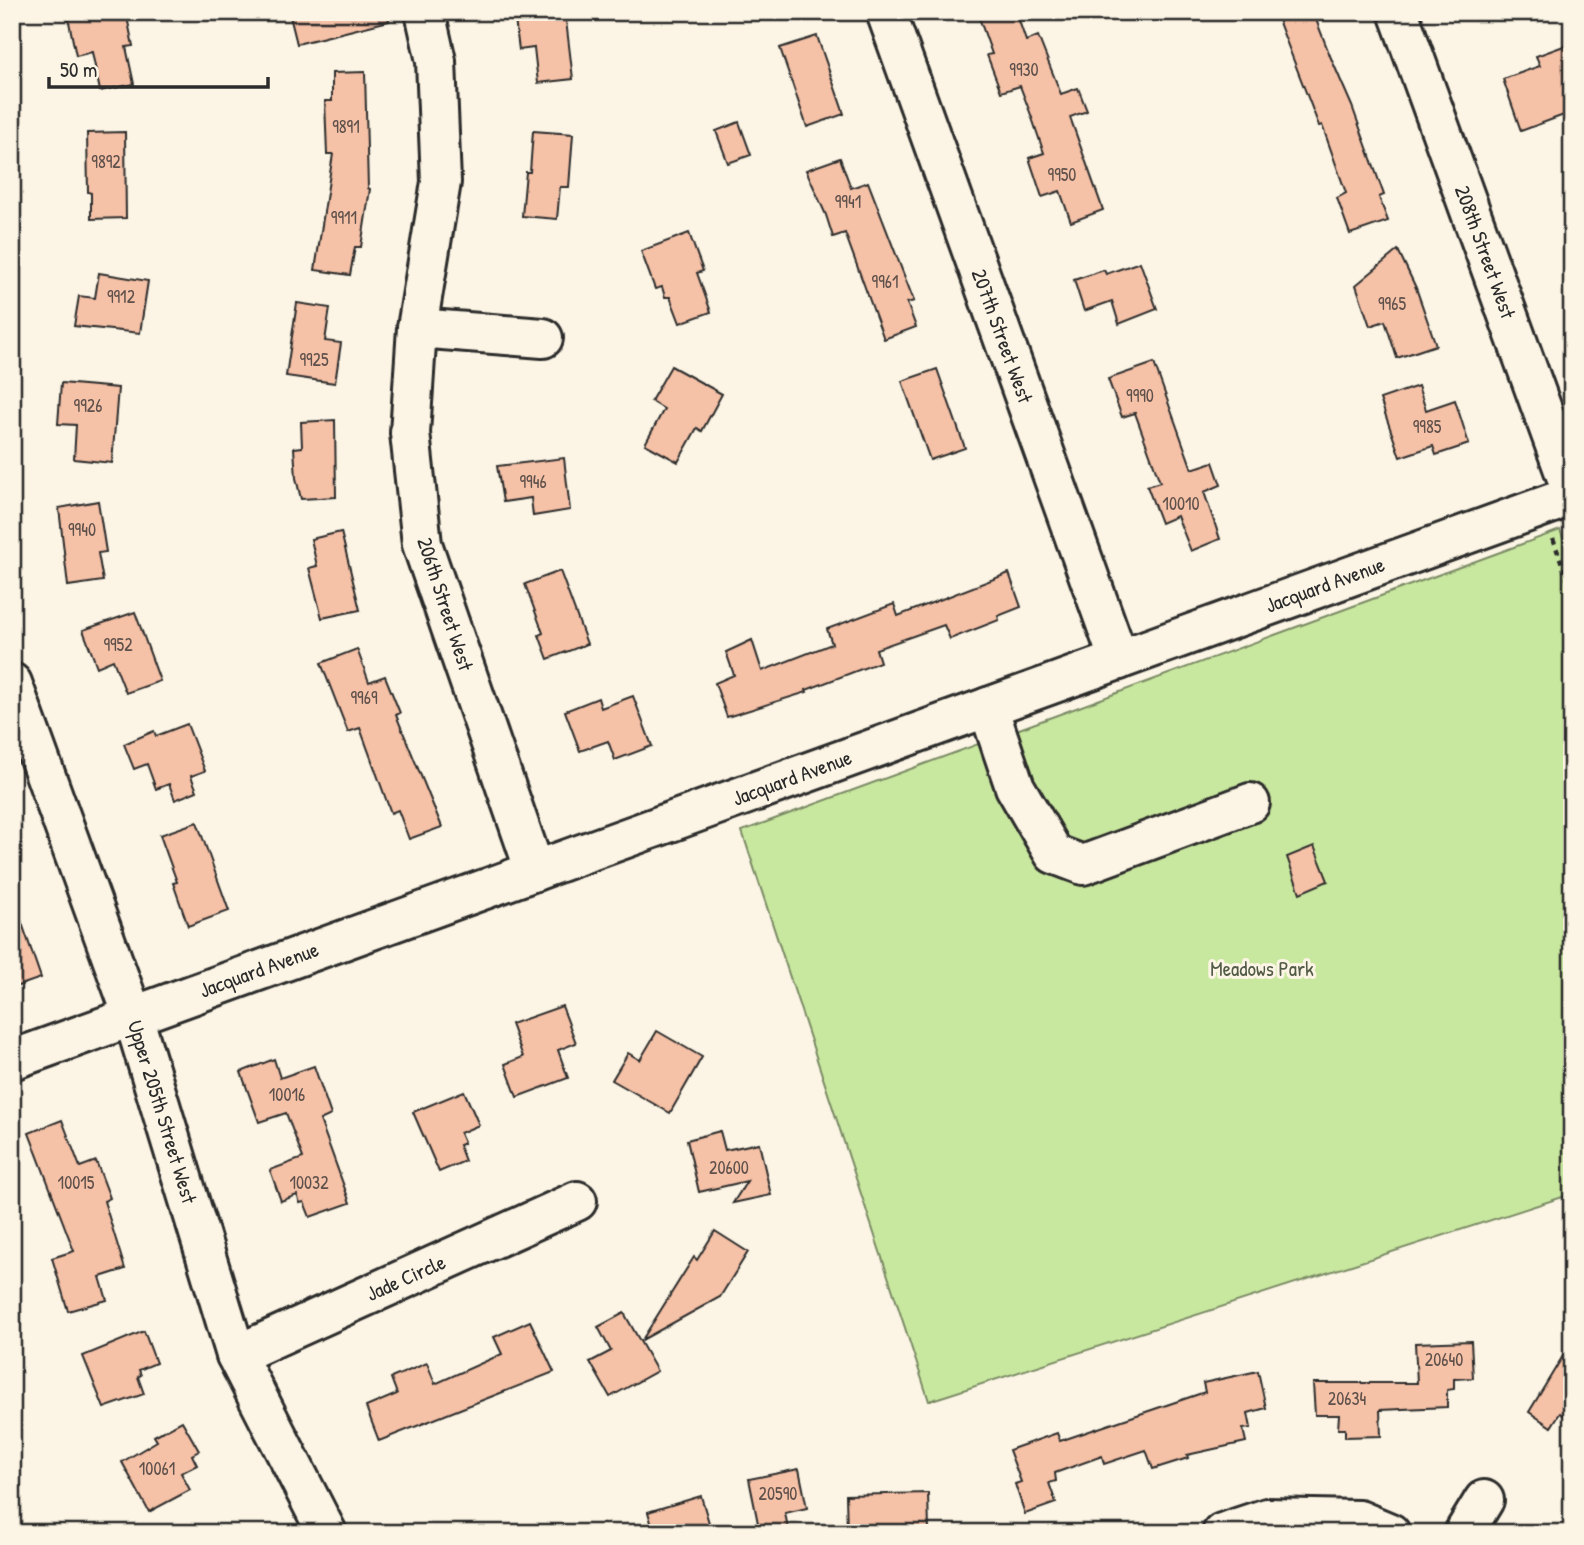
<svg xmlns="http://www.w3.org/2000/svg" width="1584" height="1545" font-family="'Patrick Hand',sans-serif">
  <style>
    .green { fill: #c9e89f; stroke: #7a8a65; stroke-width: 2 }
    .building { fill: #f5c1a7; stroke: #2b2b2b; stroke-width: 2 }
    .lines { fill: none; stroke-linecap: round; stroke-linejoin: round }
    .minor-casing { stroke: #2b2b2b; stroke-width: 44 }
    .path { stroke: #2b2b2b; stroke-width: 4.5; stroke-dasharray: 5 5; stroke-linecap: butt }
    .minor { stroke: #fcf5e5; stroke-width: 38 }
    .labels { text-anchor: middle; stroke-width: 6; stroke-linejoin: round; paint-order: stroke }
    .number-label { font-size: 18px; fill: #5e504a }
    .street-label { font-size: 21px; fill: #2b2b2b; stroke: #fcf5e5 }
    .park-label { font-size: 21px; fill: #525a48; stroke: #fcf5e5 }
  </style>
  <rect width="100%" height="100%" fill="#fcf5e5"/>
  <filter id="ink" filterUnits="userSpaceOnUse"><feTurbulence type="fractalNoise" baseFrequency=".0143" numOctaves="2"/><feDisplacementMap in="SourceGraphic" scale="14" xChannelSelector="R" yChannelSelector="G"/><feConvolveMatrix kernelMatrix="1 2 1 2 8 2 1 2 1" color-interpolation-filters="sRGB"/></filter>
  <g filter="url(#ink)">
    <!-- green -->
    <polygon class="green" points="1560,530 1572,562 1572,1194 929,1401 742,831"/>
    <!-- building -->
    <g class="building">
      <polygon points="93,12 126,12 133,46 126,47 134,84 100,91 92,52 76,56 68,17"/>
      <polygon points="289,12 388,12 389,21 297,44"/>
      <polygon points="514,12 565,12 573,79 538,83 534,48 519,50"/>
      <polygon points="977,12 1016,12 1026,41 1038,36 1061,94 1078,88 1087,111 1070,117 1103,210 1071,222 1060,191 1042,197 1029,158 1044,153 1031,115 1020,86 1001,92 987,55 992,54"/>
      <polygon points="1275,12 1313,12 1331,58 1352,106 1384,195 1379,197 1388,221 1350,234 1337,198 1346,193 1322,125 1319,126"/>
      <polygon points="817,36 844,114 807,127 780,48"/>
      <polygon points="1572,43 1572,112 1521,131 1503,79 1540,66 1536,56"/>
      <polygon points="365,72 368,188 370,189 361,247 355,247 350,275 315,270 333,154 327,154 325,101 332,101 332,73"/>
      <polygon points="739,122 751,155 728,163 716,131"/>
      <polygon points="533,131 573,134 569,187 560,187 557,219 522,216 526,172 530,172"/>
      <polygon points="125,132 126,218 91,219 91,193 88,192 87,133"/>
      <polygon points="840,158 851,188 868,182 914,301 907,303 916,327 884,339 845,233 833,237 826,215 806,170"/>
      <polygon points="689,233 703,271 697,273 711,312 680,323 670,297 665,297 662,287 655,289 641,251"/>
      <polygon points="1398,250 1416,288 1436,345 1397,358 1385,321 1370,326 1356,285"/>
      <polygon points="1140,262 1157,309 1119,324 1112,301 1084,311 1074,280 1104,270 1106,274"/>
      <polygon points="99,273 148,281 140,333 74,326 79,296 95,298"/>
      <polygon points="297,303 330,308 325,341 341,343 335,383 286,376"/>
      <polygon points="1154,363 1192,469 1213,462 1221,485 1204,492 1220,539 1191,551 1177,516 1161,523 1147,486 1160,482 1135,413 1122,417 1108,379"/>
      <polygon points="671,366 722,394 702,431 697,428 678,462 645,444 664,409 651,401"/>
      <polygon points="937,369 965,448 930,460 902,381"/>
      <polygon points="61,383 118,388 112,463 74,459 76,425 58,424"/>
      <polygon points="1418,386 1426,410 1455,400 1469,444 1436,455 1433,446 1400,457 1380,399"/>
      <polygon points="335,420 336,497 301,499 296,478 294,448 302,447 301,422"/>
      <polygon points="564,458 570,510 533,516 531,498 503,502 497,466"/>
      <polygon points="98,501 106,552 98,553 103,581 68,586 59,508"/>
      <polygon points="341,532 360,610 322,618 309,568 317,566 311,539"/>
      <polygon points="560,571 587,644 548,659 539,635 543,633 525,584"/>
      <polygon points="1009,573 1021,607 998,616 999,620 950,639 944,625 876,649 880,662 806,690 807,692 727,717 715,683 734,675 726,652 752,640 762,671 832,644 827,629 894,604 898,616"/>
      <polygon points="135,612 160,681 126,693 113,660 97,667 83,630"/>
      <polygon points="357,649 369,682 385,676 400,713 396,715 442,827 409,839 398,810 391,813 360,728 348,732 321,663"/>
      <polygon points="633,696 652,746 615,760 608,741 580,751 565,711 598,698 601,708"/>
      <polygon points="187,724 205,771 191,776 197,791 175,800 169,784 156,789 147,764 134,769 124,744 154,731 156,736"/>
      <polygon points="197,822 229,911 188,926 173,883 177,882 160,835"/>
      <polygon points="1314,846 1328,881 1300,893 1287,857"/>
      <polygon points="12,906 16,906 41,978 12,988"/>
      <polygon points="562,1006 576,1043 558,1050 568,1078 517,1097 505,1064 523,1057 511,1024"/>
      <polygon points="657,1031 702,1057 670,1113 612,1080 628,1053 640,1060"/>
      <polygon points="274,1059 280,1078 314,1066 331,1115 320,1120 350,1203 310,1217 304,1202 300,1203 297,1195 281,1201 270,1170 303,1158 286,1113 259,1122 241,1072"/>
      <polygon points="464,1091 479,1125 460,1133 464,1143 459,1145 465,1161 439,1172 413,1112"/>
      <polygon points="62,1120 80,1167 96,1161 110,1198 104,1201 125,1269 100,1277 107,1300 68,1311 52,1258 74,1251 29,1133"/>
      <polygon points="720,1131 725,1150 759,1143 771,1195 733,1203 747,1181 699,1192 687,1140"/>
      <polygon points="715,1231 748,1252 720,1297 642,1340 694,1257 697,1260"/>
      <polygon points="624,1313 657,1371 610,1397 590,1362 611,1351 598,1327"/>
      <polygon points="530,1321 554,1372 379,1441 366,1407 397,1394 391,1378 427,1363 435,1384 502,1354 494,1337"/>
      <polygon points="144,1331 156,1363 139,1370 141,1375 138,1377 144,1394 104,1408 83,1356"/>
      <polygon points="1471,1341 1473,1378 1454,1379 1454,1389 1447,1390 1447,1407 1380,1410 1381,1436 1345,1437 1345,1429 1338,1429 1339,1415 1315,1415 1313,1383 1417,1383 1415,1343"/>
      <polygon points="1572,1341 1572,1420 1560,1413 1551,1427 1529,1412"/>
      <polygon points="1258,1371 1266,1408 1248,1413 1251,1428 1243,1429 1246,1442 1187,1455 1188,1458 1153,1469 1146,1450 1104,1464 1102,1456 1055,1473 1056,1481 1049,1483 1056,1503 1025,1514 1015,1484 1021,1482 1009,1450 1057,1433 1060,1441 1205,1392 1203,1383"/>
      <polygon points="182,1421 199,1451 192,1455 197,1465 181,1473 190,1490 149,1512 122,1462 157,1441 154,1436"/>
      <polygon points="799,1469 807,1508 785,1513 789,1533 760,1533 749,1479"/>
      <polygon points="928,1493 929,1530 847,1532 846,1495"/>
      <polygon points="701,1496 712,1533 654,1533 648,1512"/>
    </g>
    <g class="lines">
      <!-- minor casing -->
      <g class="minor-casing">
        <g id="minor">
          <polyline points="425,12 436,61 441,182 417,328 410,433 422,544 535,871"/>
          <polyline points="886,12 1119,660"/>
          <polyline points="1398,12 1572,492"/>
          <polyline points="417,328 543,338"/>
          <polyline points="12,683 133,1016 236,1355 327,1533"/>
          <polyline points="988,707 1015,787 1054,854 1083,865 1250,803"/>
          <polyline points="12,1060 1572,496"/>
          <polyline points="236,1355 577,1201"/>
          <polyline points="1222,1533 1267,1518 1359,1520 1390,1533"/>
          <polyline points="1464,1533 1484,1500"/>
        </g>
      </g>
      <!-- path -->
      <polyline class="path" points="1553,539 1572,591"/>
      <!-- minor -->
      <use href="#minor" class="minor"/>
    </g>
  </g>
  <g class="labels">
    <!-- number labels -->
    <g class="number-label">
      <text x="1024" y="76">9930</text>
      <text x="346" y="133">9891</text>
      <text x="106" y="168">9892</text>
      <text x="1062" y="181">9950</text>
      <text x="848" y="208">9941</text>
      <text x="344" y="224">9911</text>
      <text x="885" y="288">9961</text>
      <text x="121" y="303">9912</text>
      <text x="1392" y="310">9965</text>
      <text x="314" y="366">9925</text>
      <text x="1140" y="402">9990</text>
      <text x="88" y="412">9926</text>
      <text x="1427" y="433">9985</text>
      <text x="533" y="488">9946</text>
      <text x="1181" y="510">10010</text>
      <text x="82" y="536">9940</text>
      <text x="118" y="651">9952</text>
      <text x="364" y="704">9969</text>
      <text x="287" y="1101">10016</text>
      <text x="729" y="1174">20600</text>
      <text x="76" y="1189">10015</text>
      <text x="309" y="1189">10032</text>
      <text x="1444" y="1366">20640</text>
      <text x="1347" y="1405">20634</text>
      <text x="157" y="1475">10061</text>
      <text x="778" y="1500">20590</text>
    </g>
    <!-- street labels -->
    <g class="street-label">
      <text transform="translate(1485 252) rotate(70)" y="7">208th Street West</text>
      <text transform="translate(1002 336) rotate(70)" y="7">207th Street West</text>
      <text transform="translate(1325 585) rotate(-20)" y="7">Jacquard Avenue</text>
      <text transform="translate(445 604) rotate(72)" y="7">206th Street West</text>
      <text transform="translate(792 778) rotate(-20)" y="7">Jacquard Avenue</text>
      <text transform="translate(259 970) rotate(-20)" y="7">Jacquard Avenue</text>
      <text transform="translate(162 1112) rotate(73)" y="7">Upper 205th Street West</text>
      <text transform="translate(406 1278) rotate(-24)" y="7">Jade Circle</text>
    </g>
    <!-- park labels -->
    <g class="park-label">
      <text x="1262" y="976">Meadows Park</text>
    </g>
  </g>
  <!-- margin -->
  <rect width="1584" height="1545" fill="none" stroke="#fcf5e5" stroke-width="42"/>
  <rect x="21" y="21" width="1542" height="1503" fill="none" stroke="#2b2b2b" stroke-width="2.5" filter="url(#ink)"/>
  <!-- scale -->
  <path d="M49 77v10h219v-10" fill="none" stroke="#2b2b2b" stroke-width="3.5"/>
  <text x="60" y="77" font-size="21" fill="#2b2b2b" stroke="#fcf5e5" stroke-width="5" paint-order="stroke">50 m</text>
</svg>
